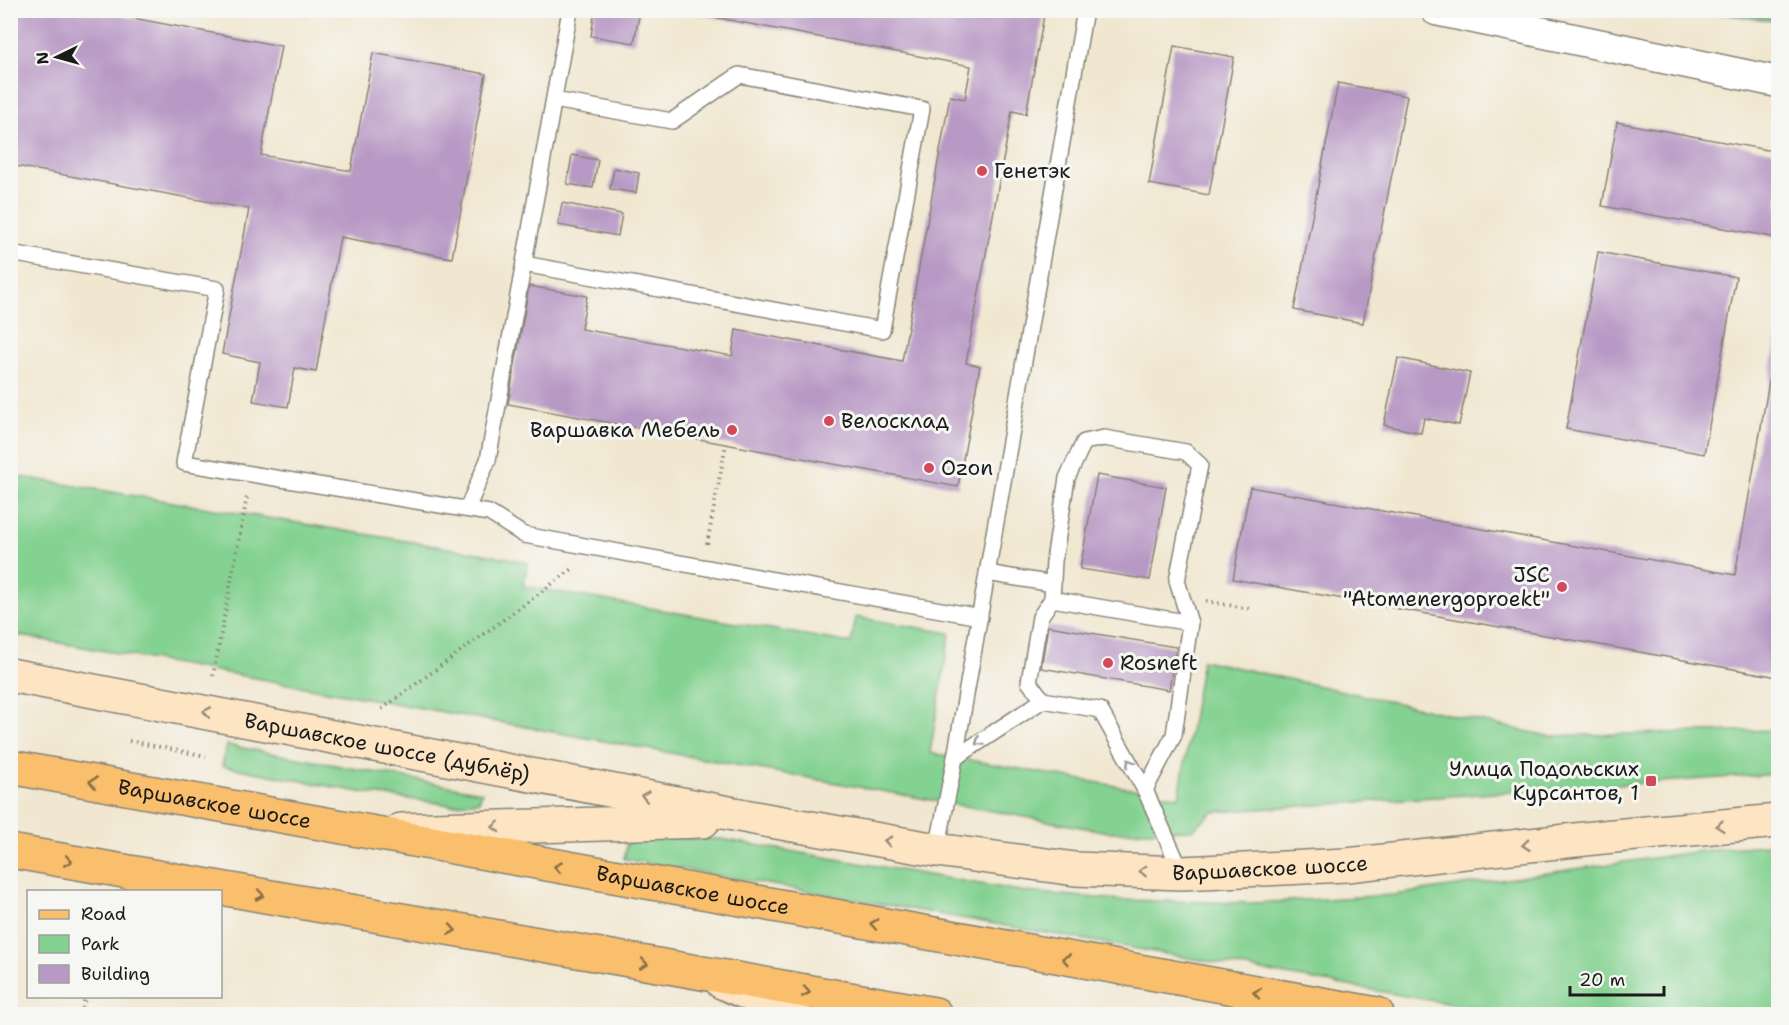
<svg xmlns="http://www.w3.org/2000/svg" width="1789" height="1025" font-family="'Shantell Sans',sans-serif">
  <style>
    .green { fill: #84d291; stroke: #507756; stroke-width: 1.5 }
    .forest { fill: #6bb47b; stroke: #44684c; stroke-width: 1.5 }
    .building { fill: #b899c5 }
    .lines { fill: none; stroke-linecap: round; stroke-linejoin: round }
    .service-casing { stroke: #868276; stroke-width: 18 }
    .minor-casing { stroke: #868276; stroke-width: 33 }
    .secondary-casing { stroke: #868276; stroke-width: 36 }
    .primary-casing { stroke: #868276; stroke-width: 36 }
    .path { stroke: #868276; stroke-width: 4; stroke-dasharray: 1.5 4.5; stroke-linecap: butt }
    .service { stroke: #fff; stroke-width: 15 }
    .minor { stroke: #fff; stroke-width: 30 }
    .secondary { stroke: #fde5c4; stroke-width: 33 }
    .primary { stroke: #f9bf6c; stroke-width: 33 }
    .oneway { stroke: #988b78 }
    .oneway2 { stroke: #999 }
    .oneway3 { stroke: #8a6e44 }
    .poi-dot { fill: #d1495b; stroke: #f6f6f2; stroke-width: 2 }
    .labels { text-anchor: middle; stroke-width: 6; stroke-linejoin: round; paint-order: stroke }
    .poi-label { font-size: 21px; fill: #1c1c1c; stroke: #f6f6f2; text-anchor: start }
    .street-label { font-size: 21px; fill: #1c1c1c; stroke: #f6f6f2 }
  </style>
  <rect width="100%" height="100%" fill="#f6f6f2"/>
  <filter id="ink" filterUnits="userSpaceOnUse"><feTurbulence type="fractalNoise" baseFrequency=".0167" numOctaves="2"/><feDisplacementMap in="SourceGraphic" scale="12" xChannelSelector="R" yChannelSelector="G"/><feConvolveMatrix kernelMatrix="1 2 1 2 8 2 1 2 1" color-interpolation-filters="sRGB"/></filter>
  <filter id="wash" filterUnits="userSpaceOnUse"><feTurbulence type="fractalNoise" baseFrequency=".008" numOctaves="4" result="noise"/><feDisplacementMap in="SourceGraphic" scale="24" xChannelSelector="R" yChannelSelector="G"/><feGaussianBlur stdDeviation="1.35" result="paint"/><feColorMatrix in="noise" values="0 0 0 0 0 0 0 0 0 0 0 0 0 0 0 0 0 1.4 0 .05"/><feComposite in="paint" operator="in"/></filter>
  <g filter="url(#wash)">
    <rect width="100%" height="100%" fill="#f1e7d0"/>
    <!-- green -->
    <g class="green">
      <polygon points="10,475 508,558 528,563 523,586 851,643 856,617 950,633 930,753 1179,797 1202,660 1548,736 1778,730 1778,774 1213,812 1192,830 1108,832 11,634"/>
      <polygon points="227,745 482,792 479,801 452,805 365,793 222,766"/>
      <polygon points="659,838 721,839 1026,892 1121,900 1254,903 1394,895 1715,849 1778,844 1778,1014 1509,1014 624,859 627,843"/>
    </g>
    <!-- forest -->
    <polygon class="forest" points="1704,11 1778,11 1778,22"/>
    <g id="blocks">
      <!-- building -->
      <g class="building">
        <polygon points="10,10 90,10 281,46 261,155 351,171 373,53 486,74 452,258 340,237 316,372 295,368 288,407 253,401 260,362 222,354 249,209 10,165"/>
        <polygon points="291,10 307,10 306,14"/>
        <polygon points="595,10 640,10 634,43 591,36"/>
        <polygon points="676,10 1045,10 1026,114 1012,111 966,363 980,366 958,487 508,404 529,286 587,296 581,329 732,356 736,330 902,361 950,96 965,99 971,66"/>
        <polygon points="1174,46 1234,57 1209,195 1149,184"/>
        <polygon points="1338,83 1407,96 1363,323 1294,310"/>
        <polygon points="1617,122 1778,152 1778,238 1602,206"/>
        <polygon points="572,155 598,160 593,188 567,184"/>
        <polygon points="614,168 639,173 636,193 610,189"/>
        <polygon points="562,203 622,214 618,236 558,225"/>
        <polygon points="1598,252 1736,277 1704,454 1566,429"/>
        <polygon points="1777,336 1778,677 1233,579 1250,487 1735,575"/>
        <polygon points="1398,358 1470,373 1459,425 1424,418 1421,433 1384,425"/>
        <polygon points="1097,475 1166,487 1150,580 1080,569"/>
        <polygon points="1048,626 1176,647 1169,690 1041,668"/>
      </g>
    </g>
  </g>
  <g filter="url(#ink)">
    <use href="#blocks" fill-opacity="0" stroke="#868276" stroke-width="1.5"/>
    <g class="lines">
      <!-- service casing -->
      <g class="service-casing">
        <g id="service">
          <polyline points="10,253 217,289 184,463 489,513 524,535 980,617"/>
          <polyline points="524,264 882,330 922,109 739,75 672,121 554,100"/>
          <polyline points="467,509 488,460 570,10"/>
          <polyline points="987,573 1053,584"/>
          <polyline points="1043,700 1029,682 1040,617 1052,599"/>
          <polyline points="955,758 1043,700 1100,710 1145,790 1182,873"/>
          <polyline points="1145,790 1174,735 1190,623 1052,599 1054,561 1067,478 1084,442 1104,438 1186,452 1200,465 1177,581 1190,623"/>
          <polyline points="937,850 955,758 1085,10"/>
        </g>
      </g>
      <!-- minor casing -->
      <g class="minor-casing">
        <polyline id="minor" points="1436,10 1778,82"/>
      </g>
      <!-- secondary casing -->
      <g class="secondary-casing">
        <g id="secondary">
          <path id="s1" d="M10 675 765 820 937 850 1075 869 1182 873 1347 865 1603 837 1778 821"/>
          <polyline points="401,830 703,821"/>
          <polyline points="722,982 795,1014"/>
        </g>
      </g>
      <!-- primary casing -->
      <g class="primary-casing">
        <g id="primary">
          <path id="s2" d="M10 767 1377 1014"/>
          <polyline points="10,851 935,1014"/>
        </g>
      </g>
      <!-- path -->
      <g class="path">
        <polyline points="707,544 726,444"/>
        <polyline points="1206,601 1250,609"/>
        <polyline points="213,676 247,497"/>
        <polyline points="382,709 575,567"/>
        <polyline points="129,741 206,756"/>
        <polyline points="82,1014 85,996"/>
      </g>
      <!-- service -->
      <use href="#service" class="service"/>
      <!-- minor -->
      <use href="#minor" class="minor"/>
      <!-- secondary -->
      <use href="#secondary" class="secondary"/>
      <!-- primary -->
      <use href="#primary" class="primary"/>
    </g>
    <!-- one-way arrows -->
    <defs><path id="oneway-chevron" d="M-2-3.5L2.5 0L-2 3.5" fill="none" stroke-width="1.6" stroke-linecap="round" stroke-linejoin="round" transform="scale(1.5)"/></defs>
    <g class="oneway">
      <use href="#oneway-chevron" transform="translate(207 712) rotate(-169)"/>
      <use href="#oneway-chevron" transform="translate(645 796) rotate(-169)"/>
      <use href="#oneway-chevron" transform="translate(1720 826) rotate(175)"/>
      <use href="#oneway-chevron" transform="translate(496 827) rotate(178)"/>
      <use href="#oneway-chevron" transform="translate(888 841) rotate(-170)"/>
      <use href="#oneway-chevron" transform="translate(1526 845) rotate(174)"/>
      <use href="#oneway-chevron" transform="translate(1143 871) rotate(-178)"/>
    </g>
    <g class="oneway2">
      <use href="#oneway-chevron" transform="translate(979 742) rotate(146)"/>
      <use href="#oneway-chevron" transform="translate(1130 763) rotate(-120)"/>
    </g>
    <g class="oneway3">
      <use href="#oneway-chevron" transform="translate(93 782) rotate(-169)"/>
      <use href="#oneway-chevron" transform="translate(68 861) rotate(10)"/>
      <use href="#oneway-chevron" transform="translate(558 867) rotate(-170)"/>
      <use href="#oneway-chevron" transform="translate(260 895) rotate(10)"/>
      <use href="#oneway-chevron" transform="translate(874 924) rotate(-170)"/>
      <use href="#oneway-chevron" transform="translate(452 930) rotate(10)"/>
      <use href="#oneway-chevron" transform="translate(1066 959) rotate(-170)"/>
      <use href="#oneway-chevron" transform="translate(644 964) rotate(10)"/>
      <use href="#oneway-chevron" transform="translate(806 992) rotate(10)"/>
      <use href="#oneway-chevron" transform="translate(1257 993) rotate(-170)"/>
    </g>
  </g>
  <!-- markers -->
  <g class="poi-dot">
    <circle cx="982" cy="171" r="6"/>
    <circle cx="829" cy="421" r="6"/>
    <circle cx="732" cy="430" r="6"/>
    <circle cx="929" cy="468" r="6"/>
    <circle cx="1562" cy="587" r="6"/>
    <circle cx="1108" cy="663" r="6"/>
    <rect x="1645" y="775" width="12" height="12" rx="3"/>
  </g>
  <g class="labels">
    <!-- poi labels -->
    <g class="poi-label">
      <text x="994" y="178">Генетэк</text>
      <text x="841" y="428">Велосклад</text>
      <text x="720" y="437" text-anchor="end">Варшавка Мебель</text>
      <text x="941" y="475">Ozon</text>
      <text x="1550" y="582" text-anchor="end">JSC<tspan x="1550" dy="24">"Atomenergoproekt"</tspan></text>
      <text x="1120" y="670">Rosneft</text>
      <text x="1639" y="776" text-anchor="end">Улица Подольских<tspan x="1639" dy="24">Курсантов, 1</tspan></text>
    </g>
    <!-- street labels -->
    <g class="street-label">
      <text dy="7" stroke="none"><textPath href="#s1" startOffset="384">Варшавское шоссе (дублёр)</textPath></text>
      <text dy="7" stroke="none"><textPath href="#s2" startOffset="208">Варшавское шоссе</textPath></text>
      <text dy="7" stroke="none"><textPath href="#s1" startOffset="1278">Варшавское шоссе</textPath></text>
      <text dy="7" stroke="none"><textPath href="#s2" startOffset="694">Варшавское шоссе</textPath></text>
    </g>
  </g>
  <!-- margin -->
  <rect width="1789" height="1025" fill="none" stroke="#f6f6f2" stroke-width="36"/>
  <!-- legend -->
  <rect x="27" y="890" width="195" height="108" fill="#f6f6f2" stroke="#9f9f9c" stroke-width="1.5"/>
  <rect x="39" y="910" width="30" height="9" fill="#f9bf6c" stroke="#9f9f9c" stroke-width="1.5"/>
  <text x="81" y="920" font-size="18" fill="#1c1c1c">Road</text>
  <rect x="39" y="935" width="30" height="18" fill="#84d291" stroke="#9f9f9c" stroke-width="1.5"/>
  <text x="81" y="950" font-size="18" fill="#1c1c1c">Park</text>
  <rect x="39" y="965" width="30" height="18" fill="#b899c5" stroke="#9f9f9c" stroke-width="1.5"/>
  <text x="81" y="980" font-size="18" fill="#1c1c1c">Building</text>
  <!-- north arrow -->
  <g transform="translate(57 57) rotate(265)" stroke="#f6f6f2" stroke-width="4.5" paint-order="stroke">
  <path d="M0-4.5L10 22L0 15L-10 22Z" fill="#1c1c1c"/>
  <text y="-9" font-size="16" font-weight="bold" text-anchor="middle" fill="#1c1c1c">N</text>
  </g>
  <!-- scale -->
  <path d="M1570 986v9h94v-9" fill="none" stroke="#1c1c1c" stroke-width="3"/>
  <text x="1579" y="986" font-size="18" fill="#1c1c1c" stroke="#f6f6f2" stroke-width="4.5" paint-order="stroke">20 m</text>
</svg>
